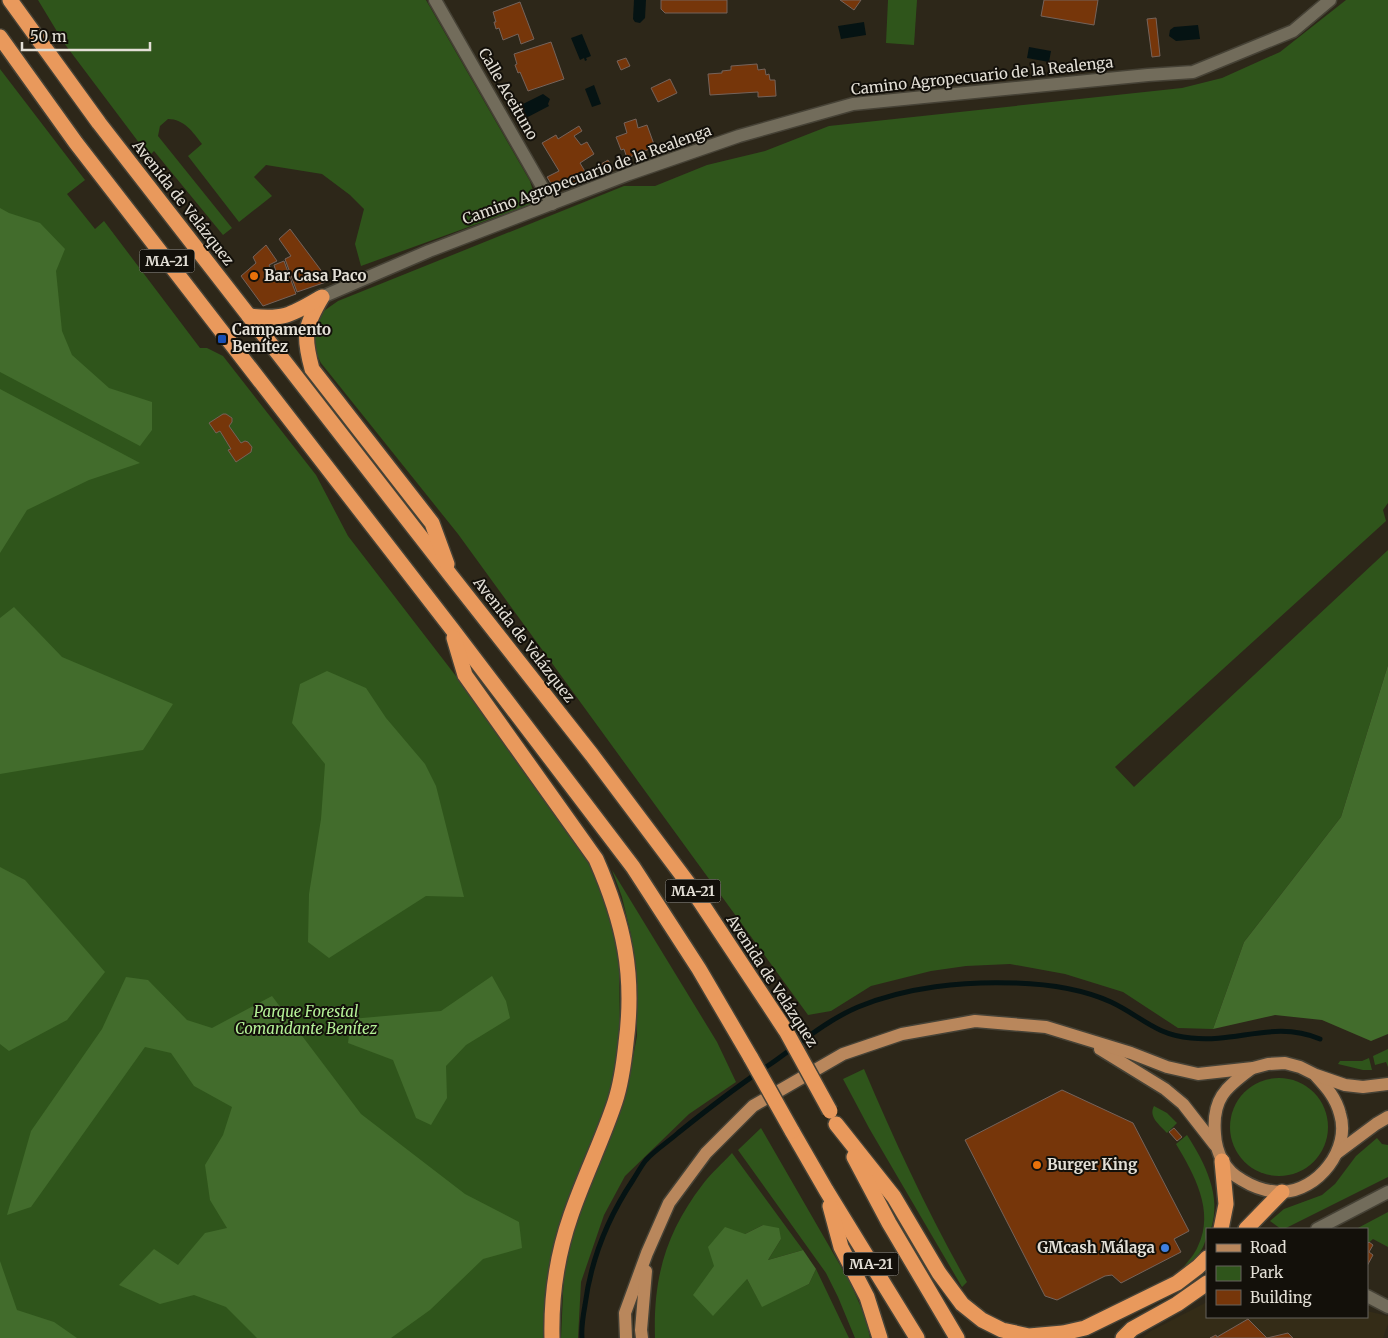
<svg xmlns="http://www.w3.org/2000/svg" width="1388" height="1338" font-family="Merriweather,serif">
  <style>
    .built { fill: #342c17 }
    .green { fill: #2f551b }
    .forest { fill: #426c2c }
    .water { fill: #051313 }
    .lines { fill: none; stroke-linecap: round; stroke-linejoin: round }
    .stream { stroke: #051313; stroke-width: 5 }
    .building { fill: #76360a; stroke: #75635b }
    .street-casing { stroke: #464236; stroke-width: 15 }
    .primary-casing { stroke: #464236; stroke-width: 15 }
    .highway-casing { stroke: #464236; stroke-width: 18 }
    .street { stroke: #726c5b; stroke-width: 12 }
    .primary { stroke: #b9875c; stroke-width: 12 }
    .highway { stroke: #e9995c; stroke-width: 15 }
    .highway-bridge-casing { stroke: #464236; stroke-width: 18; stroke-linecap: butt }
    .highway-bridge { stroke: #e9995c; stroke-width: 15 }
    .food-dot { fill: #e8710a; stroke: #13100a; stroke-width: 2 }
    .transit-dot { fill: #1a4fb4; stroke: #13100a; stroke-width: 2 }
    .shop-dot { fill: #3f7fe0; stroke: #13100a; stroke-width: 2 }
    .labels { text-anchor: middle; stroke-width: 4; stroke-linejoin: round; paint-order: stroke }
    .shield { fill: #13100a; stroke: #a5a199; stroke-width: 1 }
    .shield-label { font-size: 14px; font-weight: bold; fill: #e3dfd6 }
    .street-label { font-size: 15px; fill: #e3dfd6; stroke: #13100a }
    .poi-label { font-size: 15px; font-weight: bold; fill: #e3dfd6; stroke: #13100a; text-anchor: start }
    .park-label { font-size: 15px; font-style: italic; fill: #b4f197; stroke: #13100a }
  </style>
  <rect width="100%" height="100%" fill="#2d2719"/>
  <!-- built -->
  <polygon class="built" points="1207,1302 1207,1317 1367,1317 1367,1311 1388,1316 1388,1324 1383,1338 1142,1338 1151,1331"/>
  <!-- green -->
  <g class="green">
    <path d="M38 0H426L530 181 535 197 529 205 361 266 355 244 364 209 350 195 322 174 266 165 254 177 272 196 239 222 188 156 202 144C193 132 184 119 168 119L160 126 158 136 232 228 223 235 154 151 149 156 64 43Z"/>
    <polygon points="888,0 917,0 914,45 886,43"/>
    <polygon points="1346,0 1388,0 1388,503 1383,510 1386,521 1115,767 1134,787 1388,550 1388,665 1341,817 1244,942 1213,1029 1178,1028 1123,992 1065,974 1010,964 966,966 931,971 871,986 831,1011 808,1015 458,534 321,363 314,349 313,329 318,315 338,301 624,186 655,186 707,165 765,151 829,126 1182,88 1222,78 1280,52"/>
    <polygon points="0,69 85,180 67,194 95,229 104,221 200,348 207,348 223,356 316,475 348,536 486,715 568,830 595,873 612,923 619,966 620,1033 612,1087 587,1159 546,1338 0,1338"/>
    <polygon points="612,870 717,1042 736,1082 689,1114 625,1176 604,1215 581,1282 578,1338 561,1338 564,1271 574,1227 611,1133 628,1083 637,1036 637,990 631,935 622,897"/>
    <polygon points="1388,1049 1388,1067 1386,1062 1375,1065 1373,1056"/>
    <polygon points="1369,1058 1372,1070 1363,1070 1338,1064 1340,1061 1362,1061"/>
    <path d="M864 1069C895 1142 928 1213 967 1282L962 1287 869 1128 843 1079Z"/>
    <circle cx="1279" cy="1127" r="49"/>
    <path d="M1154 1106 1167 1113 1177 1123 1167 1133C1160 1125 1148 1117 1154 1106Z"/>
    <polygon points="761,1128 851,1284 866,1319 870,1338 855,1338 838,1297 826,1273 738,1150"/>
    <path d="M1187 1135C1205 1163 1222 1196 1211 1229H1207C1207 1246 1197 1260 1183 1268 1188 1261 1195 1254 1198 1246 1215 1211 1194 1174 1176 1144Z"/>
    <polygon points="1377,1138 1382,1144 1388,1145 1388,1177 1284,1229 1281,1229 1270,1221 1284,1209 1322,1195 1335,1184 1356,1156"/>
    <path d="M732 1153 803 1250 768 1260 781 1239 763 1225 745 1234 747 1279 762 1306 809 1284 816 1269 849 1338H655C653 1277 666 1232 703 1184 711 1173 723 1163 732 1153Z"/>
    <polygon points="1388,1212 1388,1247 1373,1239 1367,1244 1367,1229 1356,1229"/>
  </g>
  <!-- forest -->
  <g class="forest">
    <polygon points="0,208 9,213 40,223 65,249 56,271 62,331 72,355 109,388 152,402 152,430 140,446 0,372"/>
    <polygon points="0,389 140,463 89,480 27,510 0,553"/>
    <polygon points="14,607 62,657 173,704 143,750 0,774 0,618"/>
    <polygon points="1388,665 1388,1034 1371,1041 1322,1020 1275,1015 1213,1029 1244,942 1341,817"/>
    <polygon points="327,671 366,688 386,718 425,764 436,786 464,897 426,896 329,958 308,942 309,894 321,819 325,764 292,723 300,684"/>
    <polygon points="0,867 25,880 105,972 67,1020 9,1051 0,1044"/>
    <polygon points="492,976 506,1001 510,1018 466,1045 446,1066 447,1098 431,1125 416,1118 393,1060 348,1043 351,1019 441,1011"/>
    <polygon points="126,977 148,980 187,1020 212,1028 272,996 361,1114 465,1194 519,1222 522,1248 483,1259 430,1310 391,1338 257,1338 226,1307 194,1295 160,1304 119,1285 154,1249 178,1265 205,1233 227,1228 210,1200 205,1165 223,1135 232,1107 194,1086 171,1053 145,1047 31,1207 7,1215 31,1131 102,1029"/>
    <polygon points="763,1225 779,1228 781,1239 768,1260 803,1250 816,1269 809,1284 762,1307 747,1279 713,1316 693,1295 714,1266 708,1247 725,1227 745,1234"/>
    <polygon points="0,1261 17,1310 54,1322 77,1338 0,1338"/>
  </g>
  <!-- water -->
  <g class="water">
    <polygon points="634,0 646,0 645,18 640,23 635,22 633,19"/>
    <polygon points="864,22 866,35 841,39 838,26"/>
    <polygon points="1198,25 1200,39 1176,41 1169,36 1170,30 1174,27"/>
    <polygon points="582,34 591,56 586,58 587,60 585,61 584,58 580,60 571,38"/>
    <polygon points="1029,47 1051,51 1049,62 1027,58"/>
    <polygon points="594,85 601,104 592,107 585,89"/>
    <polygon points="543,94 550,99 548,104 549,106 526,118 519,106"/>
  </g>
  <g class="lines">
    <!-- stream -->
    <path class="stream" d="M582 1338C581 1327 583 1316 585 1305 591 1259 607 1219 633 1180 637 1174 641 1166 646 1160 655 1150 668 1142 678 1133 709 1108 739 1085 772 1063 799 1044 827 1020 858 1007 906 987 964 981 1015 983 1048 984 1080 988 1111 1002 1141 1016 1155 1035 1191 1038 1238 1043 1274 1020 1320 1039"/>
  </g>
  <!-- building -->
  <g class="building">
    <polygon points="661,0 727,0 727,13 665,13 661,9"/>
    <polygon points="840,0 861,0 854,10"/>
    <polygon points="1044,0 1098,0 1094,25 1041,16"/>
    <polygon points="520,2 534,39 521,44 518,34 503,40 499,28 496,29 494,22 496,22 493,12"/>
    <polygon points="1156,18 1160,56 1152,57 1147,19"/>
    <polygon points="551,42 564,79 528,91 520,72 518,73 515,65 517,64 514,54"/>
    <polygon points="626,58 630,66 621,70 617,61"/>
    <polygon points="757,64 758,70 765,69 766,75 769,74 770,80 775,80 776,96 758,97 758,92 710,95 708,74 722,73 722,71 731,70 731,66"/>
    <polygon points="670,79 677,93 658,102 651,88"/>
    <polygon points="636,119 638,128 647,125 655,147 627,158 624,149 621,150 616,137 627,133 624,123"/>
    <polygon points="579,126 582,131 574,136 581,145 587,142 594,154 580,163 589,178 555,190 547,177 559,171 542,143 556,135 558,139"/>
    <polygon points="608,160 614,169 605,172 601,164"/>
    <polygon points="290,229 329,281 297,292 285,259 291,256 279,239"/>
    <polygon points="266,245 277,261 269,265 270,267 266,274 270,279 277,275 274,265 284,261 296,294 263,306 241,276 256,263 253,257"/>
    <polygon points="223,414 226,414 232,418 232,422 229,426 241,443 245,441 248,442 252,447 251,452 236,462 228,450 231,449 220,431 216,433 209,423"/>
    <polygon points="1062,1090 1133,1123 1189,1231 1174,1239 1181,1252 1121,1283 1112,1275 1105,1276 1057,1300 1045,1296 965,1140"/>
    <polygon points="1174,1128 1182,1137 1177,1141 1169,1132"/>
    <polygon points="1369,1242 1373,1245 1369,1252 1373,1255 1367,1266 1367,1244"/>
    <polygon points="1248,1319 1267,1338 1210,1338 1216,1335 1217,1337"/>
    <polygon points="1288,1333 1293,1338 1267,1338"/>
  </g>
  <g class="lines">
    <!-- street casing -->
    <g class="street-casing">
      <g id="street">
        <polyline points="435,0 552,204"/>
        <polyline points="322,297 429,251 629,174 739,136 853,104 1148,75 1193,72 1293,31 1330,0"/>
        <polyline points="1317,1229 1388,1192"/>
        <polyline points="1367,1296 1388,1307"/>
      </g>
    </g>
    <!-- primary casing -->
    <g class="primary-casing">
      <g id="primary">
        <polyline points="1100,1049 1165,1089 1183,1104 1215,1145"/>
        <path d="M1251 1069C1225 1088 1212 1099 1215 1134 1216 1153 1225 1171 1242 1180 1255 1188 1267 1192 1282 1192 1318 1191 1351 1149 1340 1114 1336 1098 1327 1088 1316 1076"/>
        <polyline points="1337,1153 1376,1124 1388,1117"/>
        <polyline points="626,1338 625,1313 647,1253 669,1203 706,1153 753,1106 843,1054 902,1034 975,1021 1046,1027 1131,1053 1167,1067 1198,1074 1253,1068 1268,1064 1285,1063 1300,1067 1316,1075 1345,1085 1363,1087 1388,1084"/>
        <polyline points="642,1338 641,1330 646,1271"/>
      </g>
    </g>
    <!-- highway casing -->
    <g class="highway-casing">
      <g id="highway">
        <polyline points="10,0 99,123 452,577 592,755 688,883 786,1031"/>
        <polyline points="0,37 76,143 452,629 633,867 699,969 751,1058"/>
        <path d="M322 297C304 327 303 336 312 369L432 523 447 564"/>
        <path d="M249 316C284 320 291 315 320 298"/>
        <path d="M454 638 465 675 596 859C624 923 635 974 626 1043 624 1062 621 1084 615 1102 602 1141 584 1177 571 1215 557 1255 551 1297 552 1338"/>
        <polyline points="836,1124 894,1197 939,1273 962,1304 982,1320 1002,1330 1029,1336 1063,1333 1085,1328 1177,1283 1198,1267 1207,1258"/>
        <polyline points="792,1131 826,1190 917,1338"/>
        <polyline points="854,1157 889,1223 957,1338"/>
        <polyline points="830,1206 841,1247 867,1297 880,1338"/>
        <polyline points="1221,1229 1226,1204 1222,1161"/>
        <polyline points="1246,1229 1282,1192"/>
        <polyline points="1123,1338 1132,1329 1177,1304 1207,1283"/>
      </g>
    </g>
    <!-- street -->
    <use href="#street" class="street"/>
    <!-- primary -->
    <use href="#primary" class="primary"/>
    <!-- highway -->
    <use href="#highway" class="highway"/>
    <!-- highway-bridge casing -->
    <g class="highway-bridge-casing">
      <g id="highway-bridge">
        <polyline points="786,1031 830,1111"/>
        <polyline points="751,1058 792,1131"/>
      </g>
    </g>
    <!-- highway-bridge -->
    <use href="#highway-bridge" class="highway-bridge"/>
  </g>
  <!-- markers -->
  <g class="food-dot">
    <circle cx="254" cy="276" r="5"/>
    <circle cx="1037" cy="1165" r="5"/>
  </g>
  <rect class="transit-dot" x="217" y="334" width="10" height="10" rx="2.5"/>
  <circle class="shop-dot" cx="1165" cy="1248" r="5"/>
  <g class="labels">
    <!-- shield labels -->
    <g class="shield">
      <rect x="139.5" y="249.5" width="55" height="23" rx="4"/>
      <rect x="665.5" y="879.5" width="55" height="23" rx="4"/>
      <rect x="843.5" y="1252.5" width="55" height="23" rx="4"/>
    </g>
    <g class="shield-label">
      <text x="167" y="266">MA-21</text>
      <text x="693" y="896">MA-21</text>
      <text x="871" y="1269">MA-21</text>
    </g>
    <!-- street labels -->
    <g class="street-label">
      <text transform="translate(982 76) rotate(-6)" y="5">Camino Agropecuario de la Realenga</text>
      <text transform="translate(508 94) rotate(60)" y="5">Calle Aceituno</text>
      <text transform="translate(587 175) rotate(-20)" y="5">Camino Agropecuario de la Realenga</text>
      <text transform="translate(183 203) rotate(52)" y="5">Avenida de Velázquez</text>
      <text transform="translate(524 640) rotate(52)" y="5">Avenida de Velázquez</text>
      <text transform="translate(772 981) rotate(57)" y="5">Avenida de Velázquez</text>
    </g>
    <!-- poi labels -->
    <g class="poi-label">
      <text x="264" y="281">Bar Casa Paco</text>
      <text x="232" y="335">Campamento<tspan x="232" dy="17">Benítez</tspan></text>
      <text x="1047" y="1170">Burger King</text>
      <text x="1155" y="1253" text-anchor="end">GMcash Málaga</text>
    </g>
    <!-- park labels -->
    <g class="park-label">
      <text x="306" y="1017">Parque Forestal<tspan x="306" dy="17">Comandante Benítez</tspan></text>
    </g>
  </g>
  <!-- legend -->
  <rect x="1206" y="1228" width="162" height="90" fill="#13100a" stroke="#66635c"/>
  <rect x="1216" y="1244" width="25" height="8" fill="#b9875c" stroke="#66635c"/>
  <text x="1250" y="1253" font-size="15" fill="#e3dfd6">Road</text>
  <rect x="1216" y="1266" width="25" height="15" fill="#2f551b" stroke="#66635c"/>
  <text x="1250" y="1278" font-size="15" fill="#e3dfd6">Park</text>
  <rect x="1216" y="1290" width="25" height="15" fill="#76360a" stroke="#66635c"/>
  <text x="1250" y="1303" font-size="15" fill="#e3dfd6">Building</text>
  <!-- scale -->
  <path d="M22 42v8h128v-8" fill="none" stroke="#e3dfd6" stroke-width="2.5"/>
  <text x="30" y="42" font-size="15" fill="#e3dfd6" stroke="#13100a" stroke-width="4" paint-order="stroke">50 m</text>
</svg>
